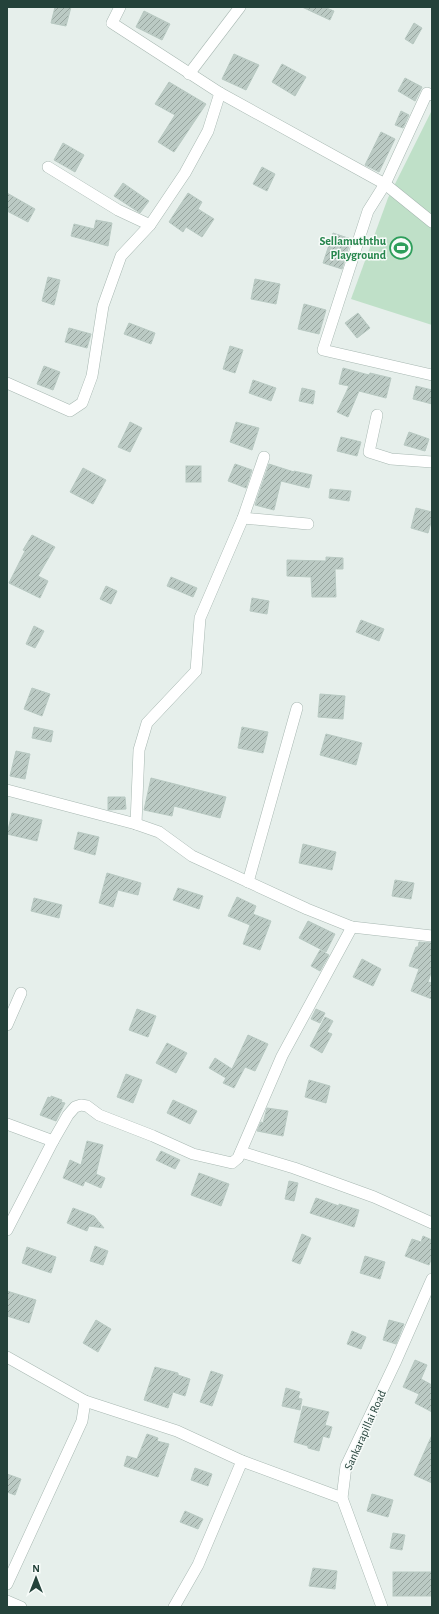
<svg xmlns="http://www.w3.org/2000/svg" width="439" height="1614" font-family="'Alegreya Sans',sans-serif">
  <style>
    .pitch { fill: #bfe0c8 }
    .building { fill: url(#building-hatch); stroke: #b8c9c2 }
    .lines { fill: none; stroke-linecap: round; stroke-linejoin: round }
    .minor-casing { stroke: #a8b8b2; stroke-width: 12 }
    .minor { stroke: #fff; stroke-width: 11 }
    .labels { text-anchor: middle; stroke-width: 3; stroke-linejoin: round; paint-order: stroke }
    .leisure-label { font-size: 12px; font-weight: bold; fill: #27864d; stroke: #f7fbf9; text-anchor: end }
    .street-label { font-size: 12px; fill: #24423a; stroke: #f7fbf9 }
  </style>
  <defs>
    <pattern id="building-hatch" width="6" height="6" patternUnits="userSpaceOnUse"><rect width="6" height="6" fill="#bbcac4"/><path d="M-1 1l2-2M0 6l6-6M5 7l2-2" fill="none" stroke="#98a6a0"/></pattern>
  </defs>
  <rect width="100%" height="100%" fill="#e6efeb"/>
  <!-- pitch -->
  <polygon class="pitch" points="432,110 432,325 351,299 388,198"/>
  <!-- building -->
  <g class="building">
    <polygon points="55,7 71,7 66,26 51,23"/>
    <polygon points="302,7 324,7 334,11 330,20"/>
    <polygon points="144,11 170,24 162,40 136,27"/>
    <polygon points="414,23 422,28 413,44 405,39"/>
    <polygon points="234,54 259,65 246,90 222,79"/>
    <polygon points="282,64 306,77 295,96 272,82"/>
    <polygon points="405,78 422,87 415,101 398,91"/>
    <polygon points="169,82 206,104 174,152 158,142 175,115 155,104"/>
    <polygon points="401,111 409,115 403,128 395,125"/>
    <polygon points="381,132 395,139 379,172 365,165"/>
    <polygon points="63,143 84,155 75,172 54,160"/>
    <polygon points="262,167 275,174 267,191 253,184"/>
    <polygon points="123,183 149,201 140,213 114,196"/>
    <polygon points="7,193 35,209 28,222 7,211"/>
    <polygon points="188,193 202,202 198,209 214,219 202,237 186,227 183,232 169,222"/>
    <polygon points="96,220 112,223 108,246 71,236 74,224 94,229"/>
    <polygon points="333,233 351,239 342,269 323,263"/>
    <polygon points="48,277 60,280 54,305 42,301"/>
    <polygon points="255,279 280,284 276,304 251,299"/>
    <polygon points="304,304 326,310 319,334 298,329"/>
    <polygon points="358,313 370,328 357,338 345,323"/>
    <polygon points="129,323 155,333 151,344 124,334"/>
    <polygon points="69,328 91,334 87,348 65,342"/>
    <polygon points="230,346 243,350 235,373 223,369"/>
    <polygon points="44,366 60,372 53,390 37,384"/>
    <polygon points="343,368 369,375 370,373 391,378 386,398 359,391 348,417 337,412 349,386 339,384"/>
    <polygon points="253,380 276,388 271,401 249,393"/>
    <polygon points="416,386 432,390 432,404 413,399"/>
    <polygon points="302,388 315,391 313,404 299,401"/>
    <polygon points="130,422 142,428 130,452 118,447"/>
    <polygon points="236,422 259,428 252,450 230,442"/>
    <polygon points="409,432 429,439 425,451 404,445"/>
    <polygon points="341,437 361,442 357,456 337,451"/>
    <polygon points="235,464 252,470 246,488 228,481"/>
    <polygon points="269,464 294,472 294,471 312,475 309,488 281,481 274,510 255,505"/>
    <rect x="186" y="466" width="15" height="16"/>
    <polygon points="83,468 106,480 93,504 70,492"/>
    <polygon points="330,489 351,491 349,501 329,498"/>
    <polygon points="416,508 432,512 432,519 428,533 411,528"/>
    <polygon points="32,535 55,547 38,576 48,581 40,598 9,583 25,551 23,550"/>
    <polygon points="326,557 343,558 343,569 335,569 336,597 312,597 311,577 287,576 287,560 326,561"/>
    <polygon points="171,577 197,588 193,597 167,586"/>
    <polygon points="106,586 117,591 111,604 100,599"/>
    <polygon points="252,598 269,601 267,614 250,611"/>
    <polygon points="361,620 384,629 379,641 356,632"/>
    <polygon points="34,626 44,631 35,648 26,644"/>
    <polygon points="32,688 50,694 42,716 24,709"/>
    <polygon points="320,694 345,696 343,719 318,717"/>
    <polygon points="34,727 53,731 51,742 32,738"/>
    <polygon points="242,727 268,732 263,753 238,748"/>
    <polygon points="326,734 362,743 356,765 320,755"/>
    <polygon points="16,751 30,754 25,779 10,776"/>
    <polygon points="151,778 226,797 220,818 174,806 172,816 144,810"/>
    <polygon points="108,797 125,797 126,809 108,810"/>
    <polygon points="12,813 42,820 37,841 7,834"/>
    <polygon points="78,832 99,837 95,855 74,849"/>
    <polygon points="303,844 336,852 332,870 299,863"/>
    <polygon points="107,873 141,883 138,895 118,890 113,907 99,903"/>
    <polygon points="395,880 414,883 411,899 392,896"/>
    <polygon points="178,888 203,896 199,909 173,900"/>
    <polygon points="237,897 256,906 253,914 271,921 260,950 243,944 250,925 228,916"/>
    <polygon points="34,898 62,905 59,918 31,911"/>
    <polygon points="308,921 335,934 326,952 299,938"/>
    <polygon points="419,942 432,943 432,970 428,982 432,983 432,999 411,991 419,969 409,966 416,947 418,947"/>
    <polygon points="320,950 329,955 320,971 311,966"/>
    <polygon points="362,959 381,969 373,986 353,977"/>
    <polygon points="137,1009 156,1016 148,1037 129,1030"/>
    <polygon points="316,1009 325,1013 320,1023 311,1019"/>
    <polygon points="325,1017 333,1021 327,1032 332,1034 322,1053 310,1046"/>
    <polygon points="248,1035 268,1044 255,1071 245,1067 234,1088 223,1083 226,1078 209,1068 215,1058 232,1069"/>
    <polygon points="167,1043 187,1053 176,1073 156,1063"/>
    <polygon points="126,1074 142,1080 133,1103 117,1097"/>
    <polygon points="309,1080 330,1086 326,1103 305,1097"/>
    <polygon points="51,1096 62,1100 61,1102 65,1103 56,1121 40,1115 48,1097 51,1098"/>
    <polygon points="173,1100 197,1111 190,1124 167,1113"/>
    <polygon points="267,1108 288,1111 283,1136 257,1131 261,1122 263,1123"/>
    <polygon points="87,1141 103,1145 96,1174 105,1178 101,1188 85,1181 83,1186 63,1178 70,1160 81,1165"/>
    <polygon points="161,1151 180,1160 175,1169 156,1160"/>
    <polygon points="199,1173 229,1184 221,1206 191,1195"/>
    <polygon points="289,1181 298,1183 294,1201 285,1199"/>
    <polygon points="316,1198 339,1206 339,1204 359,1210 354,1227 310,1213"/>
    <polygon points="73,1208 94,1216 104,1228 89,1226 87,1231 67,1223"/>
    <polygon points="302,1234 311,1238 300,1264 292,1261"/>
    <polygon points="423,1236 432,1240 432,1257 429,1265 405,1256 412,1239 421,1242"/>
    <polygon points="95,1246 108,1251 103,1265 90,1261"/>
    <polygon points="27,1247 56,1257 51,1273 22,1263"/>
    <polygon points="365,1256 385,1262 380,1279 360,1273"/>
    <polygon points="7,1291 36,1300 29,1323 7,1316"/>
    <polygon points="96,1320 111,1329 98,1352 83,1343"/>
    <polygon points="389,1320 404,1324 396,1344 383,1340"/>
    <polygon points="352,1331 366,1337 361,1349 347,1344"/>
    <polygon points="415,1360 427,1365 421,1379 432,1385 432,1412 415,1403 419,1394 403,1387"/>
    <polygon points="155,1367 178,1373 178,1375 190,1379 185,1396 173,1392 168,1408 144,1400"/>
    <polygon points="211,1371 223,1375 212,1406 200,1402"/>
    <polygon points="286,1388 300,1392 298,1398 302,1399 300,1410 282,1406"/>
    <polygon points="303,1406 329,1412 325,1425 332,1427 329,1438 323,1436 319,1451 308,1448 308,1446 294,1442"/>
    <polygon points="147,1434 158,1438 157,1441 169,1444 158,1477 124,1466 127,1456 137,1459"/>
    <polygon points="432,1435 432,1483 414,1475"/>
    <polygon points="195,1468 212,1474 208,1486 191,1480"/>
    <polygon points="7,1474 21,1479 15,1495 7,1492"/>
    <polygon points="372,1494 393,1500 388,1517 367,1511"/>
    <polygon points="185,1511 203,1519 198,1529 180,1522"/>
    <polygon points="393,1533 405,1535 402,1550 390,1548"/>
    <polygon points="313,1568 337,1571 335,1589 309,1586"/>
    <rect x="393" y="1572" width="39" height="24"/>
  </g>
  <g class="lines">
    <!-- minor casing -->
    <g class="minor-casing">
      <g id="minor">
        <polyline points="120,7 112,23 220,93 385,184 432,222"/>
        <polyline points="189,74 240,7"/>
        <polyline points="432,95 427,93 385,184 368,211 323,350 432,375"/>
        <polyline points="48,167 118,210 150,225"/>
        <polyline points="7,383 70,411 82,403 92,376 103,306 121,256 150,225 185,173 208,131 220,93"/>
        <polyline points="377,415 369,452 391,459 432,462"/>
        <polyline points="243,518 308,524"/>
        <polyline points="7,790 136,824 159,832 192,856 307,909 352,927 432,936"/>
        <polyline points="136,824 139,750 147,723 196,671 200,618 243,518 264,457"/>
        <polyline points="248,882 297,708"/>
        <polyline points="7,1025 21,993"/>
        <polyline points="7,1124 53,1141"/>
        <polyline points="241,1152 294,1168 374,1197 432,1223"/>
        <polyline points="7,1230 53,1141 68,1115 75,1107 81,1105 87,1106 99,1115 153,1136 193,1154 232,1163 238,1158 282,1056 352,927"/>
        <polyline points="7,1357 85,1401 177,1431 242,1461 342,1498"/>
        <polyline points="7,1584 82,1421 85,1401"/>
        <polyline points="7,1601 21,1607"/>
        <polyline points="174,1607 198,1565 242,1461"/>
        <polyline points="382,1607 342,1498 346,1466 395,1363 432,1279"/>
      </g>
    </g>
    <!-- minor -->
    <use href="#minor" class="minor"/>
  </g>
  <!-- icons -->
  <defs>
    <g id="stadium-ring" transform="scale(1.15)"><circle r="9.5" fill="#f7fbf9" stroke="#2e9e5b" stroke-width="1.5"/><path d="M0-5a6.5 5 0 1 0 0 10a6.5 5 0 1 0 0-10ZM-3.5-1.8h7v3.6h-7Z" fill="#2e9e5b"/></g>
  </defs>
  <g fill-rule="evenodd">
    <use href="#stadium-ring" x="401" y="248"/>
  </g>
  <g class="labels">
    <!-- leisure labels -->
    <g class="leisure-label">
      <text x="386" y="245">Sellamuththu<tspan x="386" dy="14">Playground</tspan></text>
    </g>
    <!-- street labels -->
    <g class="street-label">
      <text transform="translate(365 1430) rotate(-66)" y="4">Sankarapillai Road</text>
    </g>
  </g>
  <!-- border -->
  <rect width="439" height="1614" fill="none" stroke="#24423a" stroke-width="16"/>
  <!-- north arrow -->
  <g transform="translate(36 1578)" stroke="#f7fbf9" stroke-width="3" paint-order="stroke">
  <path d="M0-3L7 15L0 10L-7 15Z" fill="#24423a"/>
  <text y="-6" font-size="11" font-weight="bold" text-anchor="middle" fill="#24423a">N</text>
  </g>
</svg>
